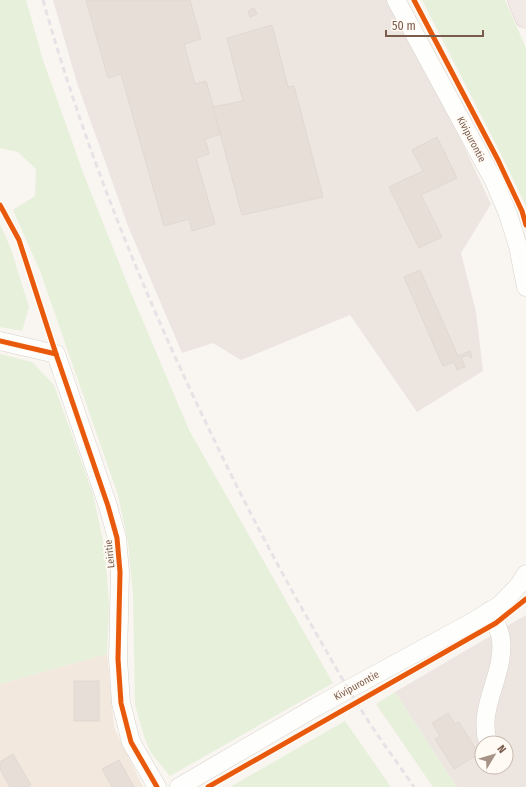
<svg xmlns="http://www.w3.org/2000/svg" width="526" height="787" font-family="'Fira Sans Condensed',sans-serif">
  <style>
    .residential { fill: #f2e8de }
    .industrial { fill: #ede5e0; fill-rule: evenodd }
    .green { fill: #e7f0db }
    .building { fill: #e6ded7; stroke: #e2d8d2 }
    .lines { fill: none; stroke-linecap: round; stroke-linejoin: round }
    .minor-casing { stroke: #d7d1cb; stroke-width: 19 }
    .highway-casing { stroke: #dad1cc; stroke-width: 23 }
    .minor { stroke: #fefefd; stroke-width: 18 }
    .highway { stroke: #f2eae7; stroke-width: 22 }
    .rail { stroke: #e6e3e7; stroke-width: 3; stroke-dasharray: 6 4; stroke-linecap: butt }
    .cycleway-casing { stroke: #fffaf3; stroke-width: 8 }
    .cycleway { stroke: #e8590c; stroke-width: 5 }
    .labels { text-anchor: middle; stroke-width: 4; stroke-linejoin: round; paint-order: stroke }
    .street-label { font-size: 10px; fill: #7a5c4d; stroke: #fffaf3 }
  </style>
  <rect width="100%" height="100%" fill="#f9f5f0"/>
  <!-- residential -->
  <polygon class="residential" points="107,654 114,727 143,787 0,787 0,684"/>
  <!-- industrial -->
  <g class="industrial">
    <polygon points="53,0 389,0 446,108 491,204 461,253 476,312 483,371 417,412 350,315 241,360 213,343 182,353 128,226 77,83"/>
    <path d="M526 615V787H457L395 692ZM482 743H506V767H482Z"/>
  </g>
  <!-- green -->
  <g class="green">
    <polygon points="0,0 26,0 43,60 84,175 129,288 189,430 333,683 170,776 151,753 144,736 135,705 133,595 128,542 118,495 40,271 13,210 35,196 36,169 18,152 0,148"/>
    <polygon points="422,0 505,0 526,48 526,206 499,150"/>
    <polygon points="0,224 11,249 29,307 22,331 0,327"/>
    <polygon points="0,354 32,362 54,385 93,494 105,551 109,604 107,654 0,684"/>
    <polygon points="395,692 457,787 433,787 376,704"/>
    <polygon points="345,721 391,787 230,787"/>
  </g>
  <!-- building -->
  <g class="building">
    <polygon points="86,0 190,0 201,39 184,44 195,84 206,81 221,134 205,139 209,154 196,158 215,224 192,231 189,219 164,226 121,74 108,78"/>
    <polygon points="254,8 257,14 250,17 248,11"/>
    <polygon points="272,25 288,87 294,86 323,197 242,215 213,107 243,101 227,38"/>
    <polygon points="437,137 457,178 421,195 442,237 419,248 389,187 423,171 412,150"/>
    <polygon points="420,270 458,356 470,351 472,357 470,358 468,355 461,358 465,367 457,370 454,362 443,366 404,277"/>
    <rect x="74" y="681" width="25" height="40"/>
    <polygon points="448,713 455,724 459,722 479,754 454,769 435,739 440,736 432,723"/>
    <polygon points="13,754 31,785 27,787 10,787 0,769 0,762"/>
    <polygon points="119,760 134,787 112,787 102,769"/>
  </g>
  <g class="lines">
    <!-- minor casing -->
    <g class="minor-casing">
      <g id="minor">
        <polyline points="396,0 494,181 508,214 518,246 526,287"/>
        <polyline points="0,341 56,354 108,506 117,538 120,572 118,659 121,703 131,742 157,787"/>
        <path d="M488 743C477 706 505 676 501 640 500 629 494 620 489 611"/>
        <polyline points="179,787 316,707 474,621 500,605 519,585 526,574"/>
      </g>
    </g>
    <!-- highway casing -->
    <g class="highway-casing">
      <polyline id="highway" points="519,0 526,17"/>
    </g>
    <!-- minor -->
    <use href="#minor" class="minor"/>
    <!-- highway -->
    <use href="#highway" class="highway"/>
    <!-- rail -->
    <path class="rail" d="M43 0C84 146 141 288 207 425 243 501 282 575 324 647 336 668 348 690 362 711 378 737 397 762 414 787"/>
    <!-- cycleway casing -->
    <g class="cycleway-casing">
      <g id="cycleway">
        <polyline points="414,0 498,160 522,211 526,225"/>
        <polyline points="0,205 19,240 56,354"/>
        <polyline points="0,341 56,354 108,506 117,538 120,572 118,659 121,703 131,742 157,787"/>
        <polyline points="208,787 496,623 526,599"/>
      </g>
    </g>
    <!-- cycleway -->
    <use href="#cycleway" class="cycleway"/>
  </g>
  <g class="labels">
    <!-- street labels -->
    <g class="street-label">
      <text transform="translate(472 139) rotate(62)" y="4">Kivipurontie</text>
      <text transform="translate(109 554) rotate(-96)" y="4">Leiritie</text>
      <text transform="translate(356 685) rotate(-29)" y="4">Kivipurontie</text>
    </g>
  </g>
  <!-- north arrow -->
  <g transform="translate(494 755) rotate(52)"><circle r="19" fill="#fffaf3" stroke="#cabbb1"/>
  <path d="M0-3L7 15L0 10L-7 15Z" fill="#a69286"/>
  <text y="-6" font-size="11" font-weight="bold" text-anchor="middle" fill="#7a5c4d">N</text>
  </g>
  <!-- scale -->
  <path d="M386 30v6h97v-6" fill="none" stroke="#7a5c4d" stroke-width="2"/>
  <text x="392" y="30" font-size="12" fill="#7a5c4d" stroke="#fffaf3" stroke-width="3" paint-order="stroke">50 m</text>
</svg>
